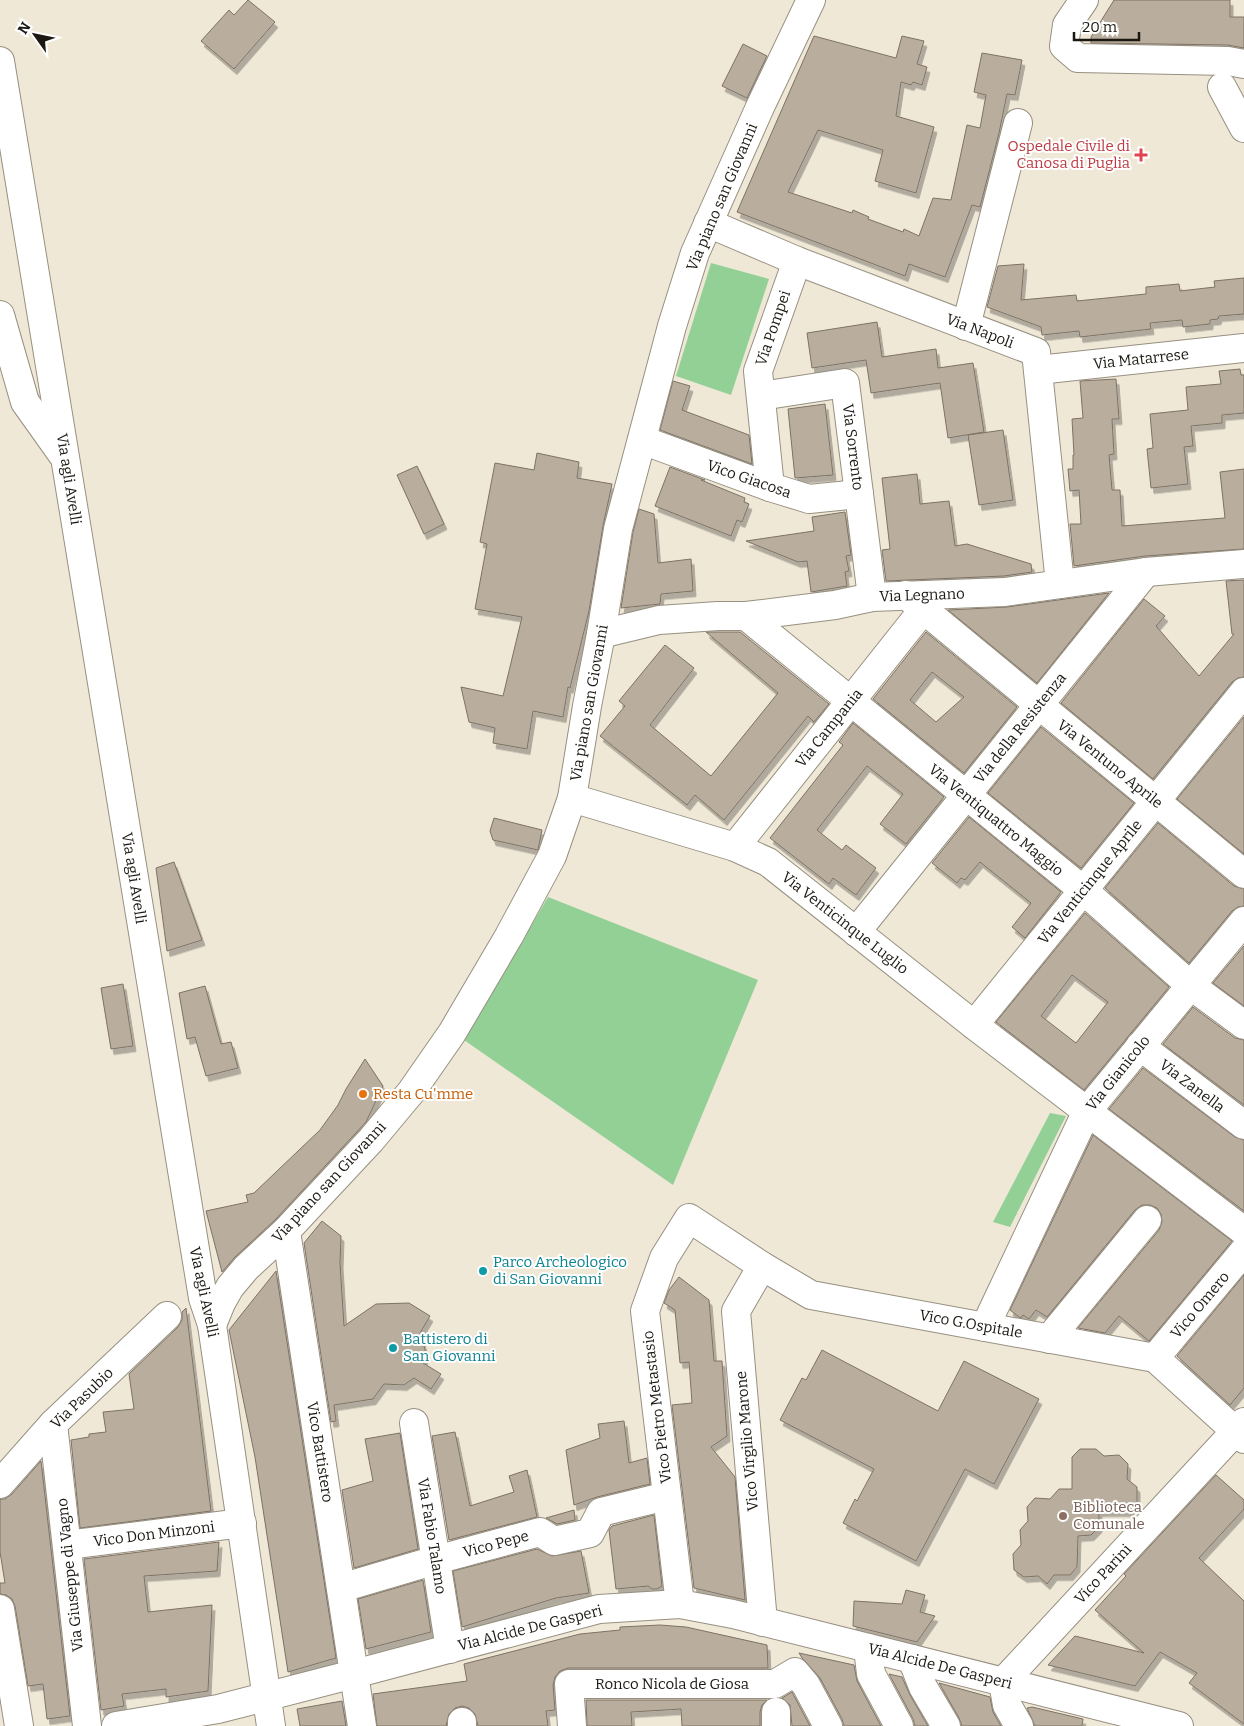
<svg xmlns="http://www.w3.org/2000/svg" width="1244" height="1726" font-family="Bitter,serif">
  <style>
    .green { fill: #92d096 }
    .building { fill: #b9ad9e; stroke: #7d7265; fill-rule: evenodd; filter: url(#shadow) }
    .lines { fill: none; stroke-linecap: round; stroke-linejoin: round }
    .minor-casing { stroke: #979080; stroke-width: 30 }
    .minor { stroke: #fff; stroke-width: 28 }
    .health-dot { fill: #e0444e; stroke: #fff; stroke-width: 2 }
    .food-dot { fill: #e8710a; stroke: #fff; stroke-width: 2 }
    .culture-dot { fill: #0f9aa8; stroke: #fff; stroke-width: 2 }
    .education-dot { fill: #8d6e63; stroke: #fff; stroke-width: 2 }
    .labels { text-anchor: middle; stroke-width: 4; stroke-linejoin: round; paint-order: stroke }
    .health-label { font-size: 15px; fill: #be3a42; stroke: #fff; text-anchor: end }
    .street-label { font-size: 15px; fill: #1b1812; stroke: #fff }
    .food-label { font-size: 15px; fill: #c56008; stroke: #fff; text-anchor: start }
    .culture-label { font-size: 15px; fill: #0d838f; stroke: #fff; text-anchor: start }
    .education-label { font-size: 15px; fill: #785e54; stroke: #fff; text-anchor: start }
  </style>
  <defs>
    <filter id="shadow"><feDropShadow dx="3" dy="5.5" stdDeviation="0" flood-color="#0004"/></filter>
  </defs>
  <rect width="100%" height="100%" fill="#f0e8d7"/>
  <!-- green -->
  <g class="green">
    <polygon points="711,263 769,279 731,395 676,376"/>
    <polygon points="548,897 758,980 673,1185 464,1040"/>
    <polygon points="1050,1113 1066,1116 1010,1227 993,1222"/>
  </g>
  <!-- building -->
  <g class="building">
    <polygon points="248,0 275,22 234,69 201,41 229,10 234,15"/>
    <polygon points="1114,0 1230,0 1230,17 1244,17 1244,48 1228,45 1091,43 1091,37"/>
    <polygon points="814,36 896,58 902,36 924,41 917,64 927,67 922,85 913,82 911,85 901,82 896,116 934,127 916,193 875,181 883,150 818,130 788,192 852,213 853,210 869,217 868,219 903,232 904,229 919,236 933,198 951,200 967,125 980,128 986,95 974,92 982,53 1022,60 1015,95 1007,94 999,133 980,207 972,205 945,277 909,264 905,276 737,212"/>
    <polygon points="743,44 767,56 747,98 722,86"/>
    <polygon points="1024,264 1021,300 1076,295 1077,301 1146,294 1146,287 1179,284 1180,291 1215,287 1214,281 1244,278 1244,314 1219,316 1218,319 1210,320 1210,324 1183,327 1182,320 1150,323 1151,329 1080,337 1079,331 1042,335 1041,327 987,307 998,266"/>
    <polygon points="877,322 882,357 936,349 938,368 973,363 984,432 948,438 940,383 871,393 866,360 812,368 807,333"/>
    <polygon points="1240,369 1241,375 1244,375 1244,413 1222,415 1222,423 1191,426 1193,446 1184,447 1188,484 1151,488 1147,449 1153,448 1150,414 1188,410 1186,387 1221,384 1219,371"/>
    <polygon points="1116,379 1119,419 1112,419 1114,454 1109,455 1112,490 1120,490 1122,526 1225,518 1220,472 1244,469 1244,549 1145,556 1074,566 1070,524 1081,524 1079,490 1070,491 1068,469 1073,469 1073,455 1074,455 1072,419 1083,418 1080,381"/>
    <polygon points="673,381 690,386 682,410 749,435 752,464 660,430"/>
    <polygon points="825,404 833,475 795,478 788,409"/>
    <polygon points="1003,430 1013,500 979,505 968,435"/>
    <polygon points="537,453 579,462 577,478 612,484 603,526 589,611 570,688 568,687 563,717 533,711 527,749 493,743 495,728 469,722 461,687 503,696 522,617 475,609 487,544 480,542 495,463 534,470"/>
    <polygon points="417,466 444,524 424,534 397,475"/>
    <polygon points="670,467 705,480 701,480 745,498 744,502 749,504 742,522 737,520 731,536 655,506"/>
    <polygon points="917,474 920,504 949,501 955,546 967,544 1031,564 1032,572 1004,576 886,581 882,550 890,549 882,478"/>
    <polygon points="639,509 654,514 658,563 691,559 693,591 661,594 660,604 621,608 633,532"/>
    <polygon points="845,512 851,555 846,556 849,571 845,572 847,586 811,592 807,561 798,562 746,541 814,531 812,517"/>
    <polygon points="1244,580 1244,677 1238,678 1232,682 1153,779 1061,703 1144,599 1165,616 1156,626 1199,676 1234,634 1232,634 1226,581"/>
    <polygon points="1109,593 1037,683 948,610 1007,607"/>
    <polygon points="706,632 740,632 829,704 814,722 808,716 724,820 695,795 687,805 600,736 625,706 619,701 665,645 694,668 650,725 711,776 778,693"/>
    <path d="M926 632 1017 707 964 773 873 699ZM932 672 964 697 936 722 910 700Z"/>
    <polygon points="1244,717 1244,854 1177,799"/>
    <polygon points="853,723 944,797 906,844 880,824 903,794 867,766 817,830 842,850 846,845 876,868 856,895 833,878 829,884 770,838 843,745 839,742"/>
    <polygon points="1041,727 1134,803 1081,868 988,793"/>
    <polygon points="969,817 1061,892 1025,938 1012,927 1031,903 980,862 965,880 961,878 957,883 932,863"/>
    <polygon points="494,818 542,830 538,850 493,840 490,831"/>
    <polygon points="1158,823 1234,886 1244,889 1244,906 1238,907 1232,911 1189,963 1105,888"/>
    <polygon points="174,862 202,940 167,951 156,868"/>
    <path d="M1085 913 1169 987 1084 1090 996 1022ZM1072 975 1108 1002 1076 1043 1041 1016Z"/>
    <polygon points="1244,946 1244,1006 1213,983"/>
    <polygon points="123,984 133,1046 111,1049 101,988"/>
    <polygon points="205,986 221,1044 231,1042 238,1068 206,1076 195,1037 187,1039 179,993"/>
    <polygon points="1193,1007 1235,1038 1244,1040 1244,1105 1163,1044"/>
    <polygon points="365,1059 383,1086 366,1122 275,1220 235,1257 222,1272 206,1211 248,1202 246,1195 254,1193 320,1130 338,1105 346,1089"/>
    <polygon points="1143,1068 1235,1137 1244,1140 1244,1211 1109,1109"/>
    <polygon points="1093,1135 1232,1241 1149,1341 1119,1316 1105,1333 1078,1328 1159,1230 1162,1222 1161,1214 1157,1208 1150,1205 1142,1205 1135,1210 1047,1317 1036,1310 1029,1319 1023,1315 1021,1318 1019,1317 1010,1310"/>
    <polygon points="322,1221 341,1236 340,1263 344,1326 376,1304 409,1303 430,1316 420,1333 426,1353 423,1363 441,1374 431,1389 414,1378 404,1385 384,1384 373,1399 334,1405 336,1421 331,1422 304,1243"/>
    <polygon points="276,1271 336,1658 288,1672 255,1457 229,1330"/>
    <polygon points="1244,1275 1244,1388 1230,1405 1177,1356"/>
    <polygon points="679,1277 709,1300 714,1361 722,1361 727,1436 711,1447 735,1477 745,1600 694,1588 672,1405 692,1403 689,1362 680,1363 675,1310 664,1303 669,1290"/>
    <polygon points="186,1308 211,1511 80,1528 71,1440 89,1437 89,1434 106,1432 103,1412 134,1409 129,1374 178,1327 182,1320 182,1312"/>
    <polygon points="822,1350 938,1411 964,1361 1039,1399 994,1484 965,1469 916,1561 843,1523 855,1499 857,1501 874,1469 780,1420 802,1378 806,1380"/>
    <polygon points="624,1421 629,1463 647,1458 650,1484 597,1497 574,1505 566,1450 600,1438 598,1424"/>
    <polygon points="455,1432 470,1506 514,1492 509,1476 527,1470 537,1517 449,1540 432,1436"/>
    <polygon points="400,1433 418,1549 354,1568 342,1490 373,1481 365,1439"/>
    <polygon points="1080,1449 1096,1449 1104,1456 1119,1455 1128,1464 1127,1479 1137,1487 1137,1502 1129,1511 1099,1511 1099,1527 1091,1535 1078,1536 1077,1567 1070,1575 1054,1575 1047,1584 1038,1576 1024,1577 1014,1570 1013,1554 1021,1545 1020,1530 1028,1521 1027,1507 1035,1498 1050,1499 1059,1489 1072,1489 1072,1457"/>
    <polygon points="41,1461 70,1716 47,1719 43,1684 28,1686 15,1606 12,1599 6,1595 0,1594 0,1583 5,1583 0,1552 0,1499 5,1499 12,1494"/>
    <polygon points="1216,1475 1244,1500 1244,1509 1199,1558 1244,1601 1244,1724 1189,1683 1197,1673 1160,1652 1135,1686 1048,1665 1075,1636 1144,1653 1095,1610 1126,1576 1124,1574"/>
    <polygon points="574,1510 575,1520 557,1524 546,1518"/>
    <polygon points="654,1515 662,1586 657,1589 652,1589 648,1586 616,1589 609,1530 612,1526"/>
    <polygon points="219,1542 217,1571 144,1576 148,1612 212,1605 208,1691 166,1697 166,1689 122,1694 124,1706 101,1710 84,1559"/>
    <polygon points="537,1549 552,1556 581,1551 589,1593 556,1598 462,1627 453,1571"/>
    <polygon points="423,1580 431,1632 366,1649 358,1599"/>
    <polygon points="906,1590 925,1595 920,1612 935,1616 917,1642 853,1626 854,1601 902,1604"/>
    <polygon points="660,1625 686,1627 767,1645 768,1668 568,1668 560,1671 555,1677 553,1685 555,1710 546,1711 548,1726 478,1726 475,1714 469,1708 462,1706 455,1708 449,1714 446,1726 377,1726 373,1694 467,1681 464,1664 580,1634 620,1630 620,1627"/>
    <polygon points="799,1653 854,1665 857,1681 881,1726 844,1726 842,1719 820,1678 802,1658"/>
    <polygon points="889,1674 902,1677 910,1695 928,1726 915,1726 913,1719"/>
    <polygon points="939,1683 990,1697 993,1712 1001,1726 962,1726 959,1718"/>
    <polygon points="792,1692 793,1694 810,1726 792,1726 790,1705 782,1698"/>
    <polygon points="586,1700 767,1700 762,1705 760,1712 760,1726 682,1726 681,1709 631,1712 632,1726 587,1726"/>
    <polygon points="342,1701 346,1726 300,1726 297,1709"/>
    <polygon points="1032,1707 1083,1719 1082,1726 1035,1726 1027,1708"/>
  </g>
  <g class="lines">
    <!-- minor casing -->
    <g class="minor-casing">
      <g id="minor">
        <polyline points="1084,0 1067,25 1064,46 1078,58 1228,61 1244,64"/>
        <polyline points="0,61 203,1298 212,1325 271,1726"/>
        <polyline points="1222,87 1244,128"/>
        <polyline points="708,223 797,261 1036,352 1060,584"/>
        <polyline points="0,315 25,402 62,454"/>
        <polyline points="966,326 1018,123"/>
        <polyline points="1038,370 1244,348"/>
        <polyline points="761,396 845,383 872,597"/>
        <polyline points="642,440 770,487 809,499 859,494"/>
        <polyline points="770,487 758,371 797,261"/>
        <polyline points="906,595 1244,874"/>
        <polyline points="746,616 1083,890 1190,985 1244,1025"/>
        <polyline points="601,634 659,620 718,616 746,616 835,605 872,597 1005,592 1146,572 1244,564"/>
        <polyline points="572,798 735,847 768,862 974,1025 1244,1231"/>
        <polyline points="735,847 923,610"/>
        <polyline points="856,932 1146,572"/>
        <polyline points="974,1025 1244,692"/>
        <polyline points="1140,1046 1244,1125"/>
        <polyline points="286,1231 362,1726"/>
        <polyline points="762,1266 736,1311 763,1622"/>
        <polyline points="212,1325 221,1303 230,1287 246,1268 286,1231 371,1140 411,1092 452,1033 509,936 552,856 572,798 587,706 601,634 618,529 672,326 695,253 760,107 811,0"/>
        <polyline points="985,1327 1087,1111 1244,921"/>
        <polyline points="1049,1339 1147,1220"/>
        <polyline points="1155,1358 1244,1251"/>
        <polyline points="414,1423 450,1649"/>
        <polyline points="53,1424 87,1726"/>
        <polyline points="0,1484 53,1424 167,1316"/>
        <polyline points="67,1545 242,1523"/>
        <polyline points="341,1588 436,1560 540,1532 554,1541 590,1533 601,1512 667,1496"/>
        <polyline points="680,1604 645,1311 664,1258 689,1218 762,1266 811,1295 1155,1358 1244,1439"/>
        <polyline points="0,1609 19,1726"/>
        <polyline points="868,1648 871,1674 899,1726"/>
        <polyline points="912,1659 923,1687 946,1726"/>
        <polyline points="776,1712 776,1726"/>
        <polyline points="462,1722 462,1726"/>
        <polyline points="116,1726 218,1709 354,1674 599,1609 680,1604 733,1614 1179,1726"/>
        <polyline points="572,1726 569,1684 775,1684 795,1672 806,1685 828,1726"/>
        <polyline points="1019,1726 1007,1705 1003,1682 1244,1422"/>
      </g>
    </g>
    <!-- minor -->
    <use href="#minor" class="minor"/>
  </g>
  <!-- markers -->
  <path class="health-dot" d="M1138.5 147.5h5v5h5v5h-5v5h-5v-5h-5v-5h5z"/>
  <circle class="food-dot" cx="363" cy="1094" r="5"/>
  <g class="culture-dot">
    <circle cx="483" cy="1271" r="5"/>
    <circle cx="393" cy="1348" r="5"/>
  </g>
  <circle class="education-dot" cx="1063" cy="1516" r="5"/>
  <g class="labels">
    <!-- health labels -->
    <g class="health-label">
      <text x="1130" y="151">Ospedale Civile di<tspan x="1130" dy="17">Canosa di Puglia</tspan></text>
    </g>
    <!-- street labels -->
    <g class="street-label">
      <text transform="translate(722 197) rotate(-67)" y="5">Via piano san Giovanni</text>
      <text transform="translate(773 328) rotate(-71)" y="5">Via Pompei</text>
      <text transform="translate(980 331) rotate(21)" y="5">Via Napoli</text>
      <text transform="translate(1141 359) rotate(-6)" y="5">Via Matarrese</text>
      <text transform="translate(853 447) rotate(83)" y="5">Via Sorrento</text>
      <text transform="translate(69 479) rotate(81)" y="5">Via agli Avelli</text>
      <text transform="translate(749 479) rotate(19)" y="5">Vico Giacosa</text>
      <text transform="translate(922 595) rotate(-2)" y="5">Via Legnano</text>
      <text transform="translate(589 703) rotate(-80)" y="5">Via piano san Giovanni</text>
      <text transform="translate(829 728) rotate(-51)" y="5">Via Campania</text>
      <text transform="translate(1020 728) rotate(-51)" y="5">Via della Resistenza</text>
      <text transform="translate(1110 764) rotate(39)" y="5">Via Ventuno Aprile</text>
      <text transform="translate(996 820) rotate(39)" y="5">Via Ventiquattro Maggio</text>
      <text transform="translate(134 878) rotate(81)" y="5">Via agli Avelli</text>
      <text transform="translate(1090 882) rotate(-51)" y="5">Via Venticinque Aprile</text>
      <text transform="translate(845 923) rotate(38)" y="5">Via Venticinque Luglio</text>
      <text transform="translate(1118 1073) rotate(-51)" y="5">Via Gianicolo</text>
      <text transform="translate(1192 1086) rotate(37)" y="5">Via Zanella</text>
      <text transform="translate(329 1182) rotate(-47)" y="5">Via piano san Giovanni</text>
      <text transform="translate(204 1292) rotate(78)" y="5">Via agli Avelli</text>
      <text transform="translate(1200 1305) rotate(-50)" y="5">Vico Omero</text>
      <text transform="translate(971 1324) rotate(10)" y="5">Vico G.Ospitale</text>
      <text transform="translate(82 1398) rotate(-44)" y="5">Via Pasubio</text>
      <text transform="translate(657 1407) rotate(-97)" y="5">Vico Pietro Metastasio</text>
      <text transform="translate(747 1441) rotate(-95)" y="5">Vico Virgilio Marone</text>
      <text transform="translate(320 1452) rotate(81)" y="5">Vico Battistero</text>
      <text transform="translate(154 1534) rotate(-7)" y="5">Vico Don Minzoni</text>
      <text transform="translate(432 1536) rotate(81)" y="5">Via Fabio Talamo</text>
      <text transform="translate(496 1544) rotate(-15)" y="5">Vico Pepe</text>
      <text transform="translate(1103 1574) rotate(-47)" y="5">Vico Parini</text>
      <text transform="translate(70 1575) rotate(-96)" y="5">Via Giuseppe di Vagno</text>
      <text transform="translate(530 1628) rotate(-14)" y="5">Via Alcide De Gasperi</text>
      <text transform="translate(940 1666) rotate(14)" y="5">Via Alcide De Gasperi</text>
      <text x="672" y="1689">Ronco Nicola de Giosa</text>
    </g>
    <!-- food labels -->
    <g class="food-label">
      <text x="373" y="1099">Resta Cu'mme</text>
    </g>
    <!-- culture labels -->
    <g class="culture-label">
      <text x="493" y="1267">Parco Archeologico<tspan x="493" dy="17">di San Giovanni</tspan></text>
      <text x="403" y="1344">Battistero di<tspan x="403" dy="17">San Giovanni</tspan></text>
    </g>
    <!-- education labels -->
    <g class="education-label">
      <text x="1073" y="1512">Biblioteca<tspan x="1073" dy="17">Comunale</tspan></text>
    </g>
  </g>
  <!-- north arrow -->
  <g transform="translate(35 35) rotate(303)" stroke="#ffffff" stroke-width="4" paint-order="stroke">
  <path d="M0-4L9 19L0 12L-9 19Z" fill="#1b1812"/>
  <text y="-8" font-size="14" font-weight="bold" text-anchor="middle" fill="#1b1812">N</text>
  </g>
  <!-- scale -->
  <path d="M1074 32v8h65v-8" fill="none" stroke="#1b1812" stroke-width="2.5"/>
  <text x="1082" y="32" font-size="15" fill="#1b1812" stroke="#ffffff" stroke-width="4" paint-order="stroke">20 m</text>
</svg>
